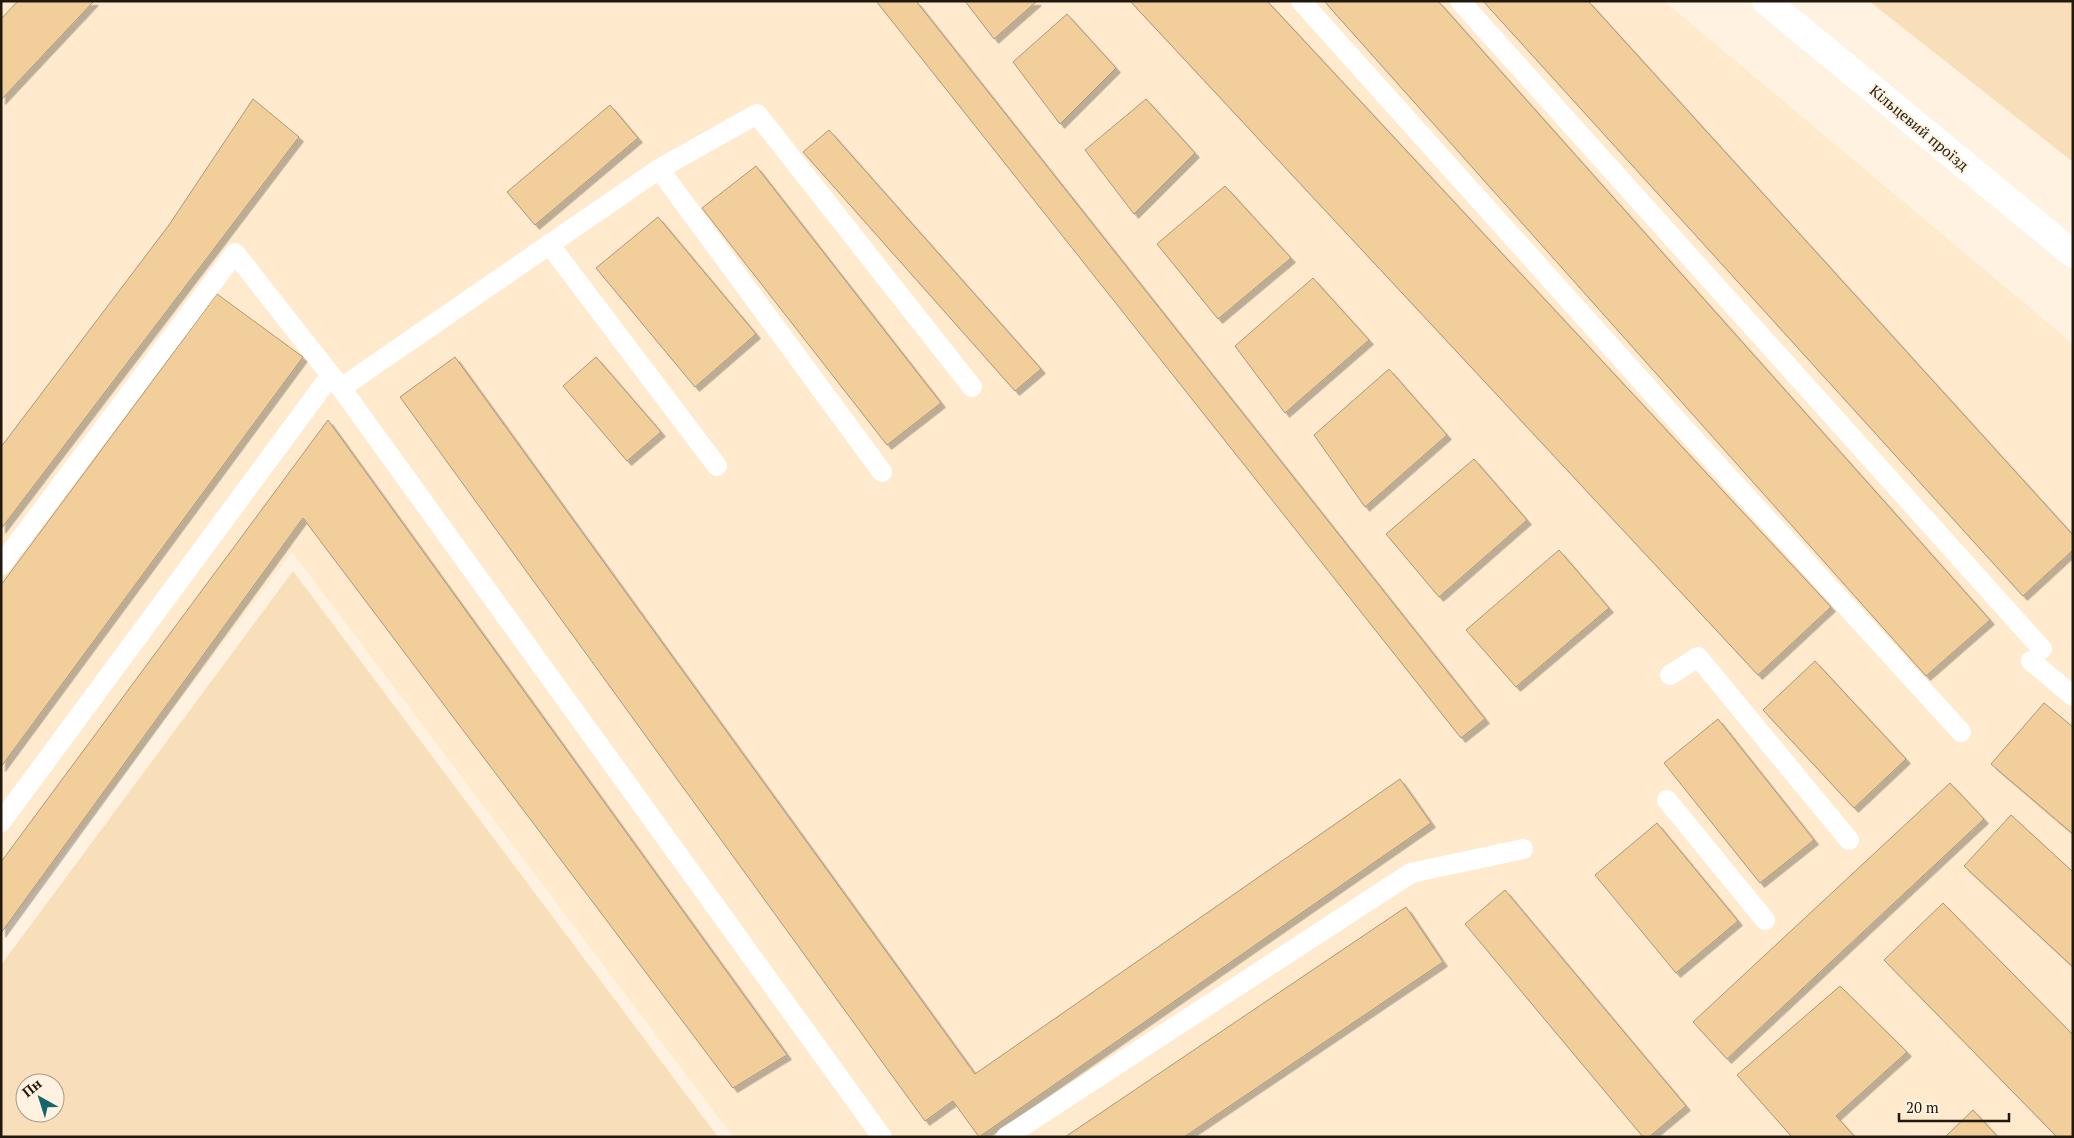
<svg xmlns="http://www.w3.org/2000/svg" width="2074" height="1138" font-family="'PT Serif',serif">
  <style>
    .built { fill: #ffeacd }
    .green { fill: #f9dfb9; fill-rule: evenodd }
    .building { fill: #f2cf9a; stroke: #aa977b; filter: url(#shadow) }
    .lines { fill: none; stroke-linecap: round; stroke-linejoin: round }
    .service { stroke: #fff; stroke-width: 20 }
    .minor { stroke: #fff; stroke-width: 28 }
    .labels { text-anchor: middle; stroke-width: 4; stroke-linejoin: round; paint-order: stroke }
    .street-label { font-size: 15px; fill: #20190e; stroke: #fff2e0 }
  </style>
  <defs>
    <filter id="shadow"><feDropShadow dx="4.5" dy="4.5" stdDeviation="0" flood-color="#0004"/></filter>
  </defs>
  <rect width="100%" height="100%" fill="#fff2e0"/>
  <!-- built -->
  <polygon class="built" points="1,1 1664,1 2073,344 2073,1137 733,1137 292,552 1,936"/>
  <!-- green -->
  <g class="green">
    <polygon points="1869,1 2073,1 2073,162"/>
    <path d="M293 571 718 1137H1V965ZM25 1083H55V1113H25Z"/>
  </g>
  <!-- building -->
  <g class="building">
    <polygon points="18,1 94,1 1,100 1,19"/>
    <polygon points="876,1 916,1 1485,719 1461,738"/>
    <polygon points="965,1 1037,1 994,39"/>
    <polygon points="1130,1 1267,1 1831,607 1758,675"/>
    <polygon points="1324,1 1438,1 1990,620 1926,676"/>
    <polygon points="1483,1 1588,1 2073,535 2073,550 2023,596"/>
    <polygon points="1067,14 1116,68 1060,124 1013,62"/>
    <polygon points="253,99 299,137 1,529 1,447 169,225"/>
    <polygon points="1146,99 1195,153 1134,214 1085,150"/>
    <polygon points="610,105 638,138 535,225 507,192"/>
    <polygon points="829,130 1041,369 1015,391 803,152"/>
    <polygon points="756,166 941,403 887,445 702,208"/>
    <polygon points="1225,186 1291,258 1218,319 1157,244"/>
    <polygon points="658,217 756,334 695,387 596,268"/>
    <polygon points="1313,278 1369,340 1285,413 1235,346"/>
    <polygon points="217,294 303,357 1,767 1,585"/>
    <polygon points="455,357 975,1074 1400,779 1431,823 979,1137 953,1101 925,1121 400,397"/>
    <polygon points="596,357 661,432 627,461 563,386"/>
    <polygon points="1389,369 1447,435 1365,507 1314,435"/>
    <polygon points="328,420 787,1055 733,1088 303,518 1,933 1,862"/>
    <polygon points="1474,459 1527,520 1439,597 1386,534"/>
    <polygon points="1559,550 1609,608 1516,687 1466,630"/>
    <polygon points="1815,661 1906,759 1854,808 1763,710"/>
    <polygon points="2044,703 2073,727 2073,834 1991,764"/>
    <polygon points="1718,719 1814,840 1760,883 1664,763"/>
    <polygon points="1950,783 1984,819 1727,1059 1693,1022"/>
    <polygon points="2011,815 2073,872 2073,967 1964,866"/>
    <polygon points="1657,823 1738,921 1676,973 1595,875"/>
    <polygon points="1505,890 1686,1106 1649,1137 1643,1137 1465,924"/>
    <polygon points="1943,903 2073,1035 2073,1137 2057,1137 1884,960"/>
    <polygon points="1406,907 1443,962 1184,1137 1065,1137"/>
    <polygon points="1840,986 1907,1052 1836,1116 1855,1137 1792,1137 1737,1075"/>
    <polygon points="1973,1110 1998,1137 1945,1137"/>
  </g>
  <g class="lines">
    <!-- service -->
    <g class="service">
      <polyline points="1301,1 1691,436 1961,732"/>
      <polyline points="1460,1 2042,649"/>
      <polyline points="659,169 757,114 972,387"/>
      <polyline points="549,244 717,466"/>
      <polyline points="1,565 235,253 341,388"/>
      <polyline points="2031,661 2073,696"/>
      <polyline points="1670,675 1698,657 1849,840"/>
      <polyline points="1667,800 1765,920"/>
      <polyline points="1,822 331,375"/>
      <polyline points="882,1137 341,388 659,169 882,472"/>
      <polyline points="1006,1137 1411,873 1523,849"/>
    </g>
    <!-- minor -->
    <polyline class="minor" points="1766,1 2073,254"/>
  </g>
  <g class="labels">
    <!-- street labels -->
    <g class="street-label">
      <text transform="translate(1919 128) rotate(40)" y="5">Кільцевий проїзд</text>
    </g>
  </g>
  <!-- border -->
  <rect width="2074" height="1138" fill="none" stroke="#20190e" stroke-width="5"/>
  <!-- north arrow -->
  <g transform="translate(40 1098) rotate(321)"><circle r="24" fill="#fff2e0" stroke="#a69b8c"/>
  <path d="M0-4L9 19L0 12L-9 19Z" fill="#16656a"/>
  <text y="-8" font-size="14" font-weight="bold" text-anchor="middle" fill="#20190e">Пн</text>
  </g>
  <!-- scale -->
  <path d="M1899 1113v8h110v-8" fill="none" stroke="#20190e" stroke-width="2.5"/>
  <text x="1906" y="1113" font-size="15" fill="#20190e" stroke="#fff2e0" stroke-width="4" paint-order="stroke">20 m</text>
</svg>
